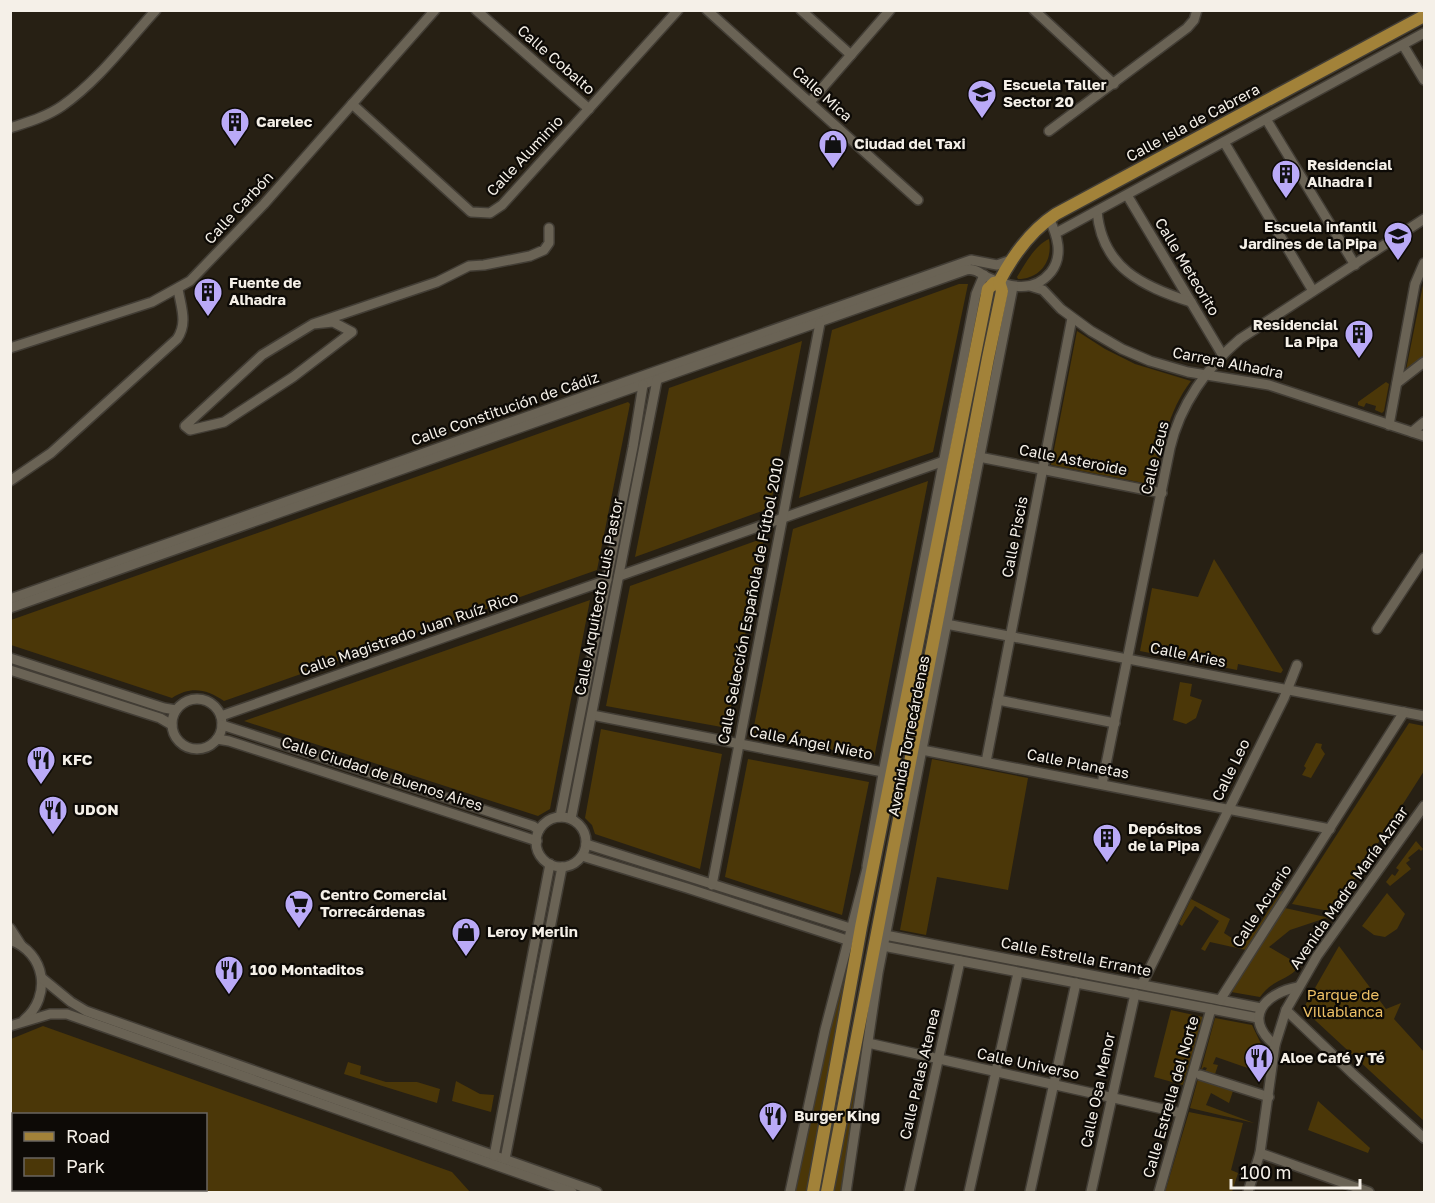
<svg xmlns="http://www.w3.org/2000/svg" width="1435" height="1203" font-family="'Golos Text',sans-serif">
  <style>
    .green { fill: #4b3708 }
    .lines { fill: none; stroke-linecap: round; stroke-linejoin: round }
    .minor-casing { stroke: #423d35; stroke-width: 12 }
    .major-casing { stroke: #423d35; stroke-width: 15 }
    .minor { stroke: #6a6355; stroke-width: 9 }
    .major { stroke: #a28239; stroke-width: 12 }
    .labels { text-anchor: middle; stroke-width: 4.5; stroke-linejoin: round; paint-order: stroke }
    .street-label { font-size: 15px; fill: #f5f0e8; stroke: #0d0a06 }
    .poi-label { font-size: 15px; font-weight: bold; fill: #f5f0e8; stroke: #0d0a06; text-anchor: start }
    .park-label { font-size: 15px; fill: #efc166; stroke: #0d0a06 }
  </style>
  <rect width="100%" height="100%" fill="#272014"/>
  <!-- green -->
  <g class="green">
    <path d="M1049 239C1053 260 1041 279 1018 279L1017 277C1025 264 1035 245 1049 239Z"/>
    <polygon points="1424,280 1424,356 1406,370"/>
    <polygon points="959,284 968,284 933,452 799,498 832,330"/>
    <polygon points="1003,305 1005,306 875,973 842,1192 832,1192"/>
    <path d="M1077 331 1105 349 1135 364 1191 381C1168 411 1161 449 1154 485L1051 465Z"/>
    <polygon points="802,341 770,508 635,557 669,388"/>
    <polygon points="1386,382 1389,384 1384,411 1382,413 1375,410 1376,406 1366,403 1364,407 1358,405 1358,402"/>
    <path d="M628 402 630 404 597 570 224 701C206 689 191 686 172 698L11 645V620Z"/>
    <polygon points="928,481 874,758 755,735 754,726 793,529"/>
    <polygon points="764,538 727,728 606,706 630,586"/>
    <polygon points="1214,559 1283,670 1281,673 1238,664 1237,670 1140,651 1152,588 1198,597"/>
    <polygon points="590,600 550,809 538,816 244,721"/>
    <polygon points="1180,682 1192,684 1190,696 1202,700 1196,718 1186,724 1173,720"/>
    <polygon points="1409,723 1424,726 1424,771 1334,912 1292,904"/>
    <polygon points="601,729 722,754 700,869 595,834 592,825 585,818"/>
    <polygon points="1316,743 1322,744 1321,748 1325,754 1311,778 1302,775 1306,768 1304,766"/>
    <polygon points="748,759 869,782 842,915 725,877"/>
    <polygon points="932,759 1028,778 1008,890 937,877 926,935 900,930"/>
    <polygon points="1416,841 1423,849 1421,851 1419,849 1408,858 1410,860 1406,863 1411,869 1390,886 1386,882 1392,874 1395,876 1399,870 1396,868"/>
    <polygon points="1281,891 1283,892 1246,950 1210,942 1205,951 1201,949 1219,921 1195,906 1182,926 1179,924 1191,899 1230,919 1224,933 1241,944 1247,936 1255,931"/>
    <polygon points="1387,893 1405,914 1397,929 1385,937 1374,935 1362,926"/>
    <polygon points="862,901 808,1192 795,1192 838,995"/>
    <path d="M1285 908 1330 918 1332 921 1326 918 1290 930 1269 947 1300 965C1288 982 1273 978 1260 997L1231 992Z"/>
    <polygon points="1339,946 1386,1009 1401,1003 1394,1019 1424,1052 1424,1121 1303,1009"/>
    <polygon points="1171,1010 1203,1017 1183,1085 1154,1077"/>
    <polygon points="1215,1018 1252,1025 1264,1050 1262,1073 1216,1057 1213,1064 1218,1065 1215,1074 1205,1071 1207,1068 1204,1067 1201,1070"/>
    <polygon points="43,1026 452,1172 470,1192 60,1192 55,1190 206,1190 206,1114 14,1114 13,1168 11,1167 11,1039"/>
    <polygon points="348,1062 361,1066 360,1074 386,1082 417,1082 440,1089 437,1103 344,1074"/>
    <polygon points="1198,1079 1233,1091 1229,1103 1211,1093 1206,1105 1254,1123 1190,1108"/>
    <polygon points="456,1081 480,1094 494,1095 491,1112 452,1101"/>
    <polygon points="1318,1101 1370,1148 1368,1153 1308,1130"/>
    <polygon points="1189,1112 1243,1123 1231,1170 1238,1173 1232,1192 1165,1192"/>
  </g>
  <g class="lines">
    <!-- minor casing -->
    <g class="minor-casing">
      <g id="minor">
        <polyline points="476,10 589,109"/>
        <polyline points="707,10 918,200"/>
        <polyline points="801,10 851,55"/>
        <polyline points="1034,10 1114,84"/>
        <polyline points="1403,45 1424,80"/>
        <polyline points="810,102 890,10"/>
        <polyline points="352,104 471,212 490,213 502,205 678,10"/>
        <polyline points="1266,119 1355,265"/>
        <path d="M10 128C28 122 46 117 62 106 98 81 126 43 156 10"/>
        <polyline points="1049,131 1187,28 1194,20 1197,10"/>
        <polyline points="1224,142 1313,291"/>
        <polyline points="1127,195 1222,354"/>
        <path d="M1097 211C1102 268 1142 286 1191 302"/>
        <polyline points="1056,233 1424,33"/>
        <polyline points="1030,286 1043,290 1061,309 1091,331 1122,349 1150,361 1188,372 1269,385 1424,436"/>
        <polyline points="313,324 333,322 352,332 293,377 224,422 190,430 185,426 262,355 313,324 437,282 469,266 484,265 530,256 544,250 549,243 549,228"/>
        <polyline points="10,348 152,302 190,281 264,204 435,10"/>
        <polyline points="1397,383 1424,362"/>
        <polyline points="1389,425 1415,284 1424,263"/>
        <polyline points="1412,432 1424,422"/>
        <polyline points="979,457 1162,493"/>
        <path d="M10 481 51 453 177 339C188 323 181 307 178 289"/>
        <polyline points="619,576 944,461"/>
        <polyline points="10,599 971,260 997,265 1011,260"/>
        <path d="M10 608 966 270C974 268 980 273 987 277 1009 287 1033 294 1051 272 1064 255 1057 235 1049 218"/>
        <polyline points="946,624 1424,716"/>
        <polyline points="1377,629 1424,558"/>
        <polyline points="10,658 164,708 176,710"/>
        <polyline points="10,670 160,718 172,725"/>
        <circle cx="197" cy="724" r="25"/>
        <polyline points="998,700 1115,723"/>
        <polyline points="592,715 883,772"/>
        <polyline points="221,716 607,580"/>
        <polyline points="222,725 533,826 539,830"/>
        <polyline points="217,739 229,741 537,841"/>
        <polyline points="922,750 1330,829"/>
        <polyline points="986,762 1072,318"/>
        <path d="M1102 784 1170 448C1180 405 1207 367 1240 339L1424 219"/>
        <polyline points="560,817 633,447 643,385"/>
        <circle cx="561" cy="842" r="25"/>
        <polyline points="571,819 657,380"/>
        <polyline points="586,844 850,928"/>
        <polyline points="582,856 687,888 847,940"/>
        <polyline points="867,866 884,768 976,294 984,275"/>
        <polyline points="712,885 820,323"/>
        <polyline points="10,928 21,945"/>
        <polyline points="885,935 1261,1008"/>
        <path d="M10 940C46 953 52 996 24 1020"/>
        <polyline points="883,946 1258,1018"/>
        <polyline points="43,979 71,1002 86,1011 597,1192"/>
        <polyline points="1142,984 1284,698 1297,665"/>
        <polyline points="1220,1000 1404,712"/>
        <polyline points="1286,1010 1353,1074 1424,1138"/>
        <polyline points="10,1026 50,1014 67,1014 572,1192"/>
        <polyline points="868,1043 1181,1113"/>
        <path d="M1275 1045C1242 1018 1265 993 1298 987"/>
        <polyline points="1200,1075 1269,1097"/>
        <polyline points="1260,1153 1369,1192"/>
        <polyline points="494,1156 550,864"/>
        <polyline points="505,1159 562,867"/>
        <polyline points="790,1192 825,1030 869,861"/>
        <polyline points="846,1192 878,973 1013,287"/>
        <polyline points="909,1192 960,961"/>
        <polyline points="969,1192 1018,973"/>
        <polyline points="1030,1192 1076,983"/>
        <polyline points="1091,1192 1135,994"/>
        <polyline points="1159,1192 1211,1009"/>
        <polyline points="1248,1192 1260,1153 1275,1045 1286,1010 1317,956 1424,806"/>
      </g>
    </g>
    <!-- major casing -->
    <g class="major-casing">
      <g id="major">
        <path d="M813 1192 861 927 988 289 994 283 999 282C1013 255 1030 231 1056 214L1424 16"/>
        <polyline points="827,1192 988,358 1002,291 999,282"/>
      </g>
    </g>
    <!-- minor -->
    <use href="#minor" class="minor"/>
    <!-- major -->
    <use href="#major" class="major"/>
  </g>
  <!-- icons -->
  <defs>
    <g id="school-pin" transform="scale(1.5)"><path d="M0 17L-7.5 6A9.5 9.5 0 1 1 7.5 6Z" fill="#baaaf7" stroke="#0d0a06"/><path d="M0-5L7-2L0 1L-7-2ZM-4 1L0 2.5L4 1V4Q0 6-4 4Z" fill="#111"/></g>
    <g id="building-pin" transform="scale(1.5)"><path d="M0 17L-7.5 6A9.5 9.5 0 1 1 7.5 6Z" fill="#baaaf7" stroke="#0d0a06"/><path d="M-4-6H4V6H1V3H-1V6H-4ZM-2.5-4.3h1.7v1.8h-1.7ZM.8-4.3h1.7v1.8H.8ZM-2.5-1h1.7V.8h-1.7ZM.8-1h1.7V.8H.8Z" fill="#111"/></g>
    <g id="shop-pin" transform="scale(1.5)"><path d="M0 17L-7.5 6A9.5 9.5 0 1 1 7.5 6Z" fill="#baaaf7" stroke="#0d0a06"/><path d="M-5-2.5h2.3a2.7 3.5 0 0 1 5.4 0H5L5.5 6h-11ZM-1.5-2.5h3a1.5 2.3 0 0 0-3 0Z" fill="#111"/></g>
    <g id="restaurant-pin" transform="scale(1.5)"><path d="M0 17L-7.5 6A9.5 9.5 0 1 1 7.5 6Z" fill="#baaaf7" stroke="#0d0a06"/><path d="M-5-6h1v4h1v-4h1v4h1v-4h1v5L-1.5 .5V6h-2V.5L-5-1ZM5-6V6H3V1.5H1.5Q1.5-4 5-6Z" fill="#111"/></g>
    <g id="supermarket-pin" transform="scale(1.5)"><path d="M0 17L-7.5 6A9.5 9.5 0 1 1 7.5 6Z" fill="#baaaf7" stroke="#0d0a06"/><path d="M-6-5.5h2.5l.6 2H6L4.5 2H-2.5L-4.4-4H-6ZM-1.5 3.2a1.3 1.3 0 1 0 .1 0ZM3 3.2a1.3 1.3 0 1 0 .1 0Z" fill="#111"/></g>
  </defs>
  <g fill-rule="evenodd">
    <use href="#school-pin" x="982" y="94"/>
    <use href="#building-pin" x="235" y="122"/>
    <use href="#shop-pin" x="833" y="144"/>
    <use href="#building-pin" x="1286" y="174"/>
    <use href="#school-pin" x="1398" y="236"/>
    <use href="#building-pin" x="208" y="292"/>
    <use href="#building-pin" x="1359" y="334"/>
    <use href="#restaurant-pin" x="41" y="760"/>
    <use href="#restaurant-pin" x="53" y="810"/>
    <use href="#building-pin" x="1107" y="838"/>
    <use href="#supermarket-pin" x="299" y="904"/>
    <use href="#shop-pin" x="466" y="932"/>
    <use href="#restaurant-pin" x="229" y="970"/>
    <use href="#restaurant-pin" x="1259" y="1058"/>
    <use href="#restaurant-pin" x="773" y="1116"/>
  </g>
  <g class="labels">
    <!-- street labels -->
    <g class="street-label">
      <text transform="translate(556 60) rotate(41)" y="5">Calle Cobalto</text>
      <text transform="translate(822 94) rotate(42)" y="5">Calle Mica</text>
      <text transform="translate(1193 123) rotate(-28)" y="5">Calle Isla de Cabrera</text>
      <text transform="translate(525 156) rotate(-47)" y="5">Calle Aluminio</text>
      <text transform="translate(239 208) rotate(-47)" y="5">Calle Carbón</text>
      <text transform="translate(1187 267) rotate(59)" y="5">Calle Meteorito</text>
      <text transform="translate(1228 363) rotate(11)" y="5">Carrera Alhadra</text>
      <text transform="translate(505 409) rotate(-19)" y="5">Calle Constitución de Cádiz</text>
      <text transform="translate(1155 458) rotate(-76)" y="5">Calle Zeus</text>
      <text transform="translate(1073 460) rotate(11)" y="5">Calle Asteroide</text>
      <text transform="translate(1015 537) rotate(-79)" y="5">Calle Piscis</text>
      <text transform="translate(599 597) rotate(-79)" y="5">Calle Arquitecto Luis Pastor</text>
      <text transform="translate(751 601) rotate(-79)" y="5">Calle Selección Española de Fútbol 2010</text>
      <text transform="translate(409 634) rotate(-19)" y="5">Calle Magistrado Juan Ruíz Rico</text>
      <text transform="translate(1188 655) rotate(11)" y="5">Calle Aries</text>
      <text transform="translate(909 736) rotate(-79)" y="5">Avenida Torrecárdenas</text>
      <text transform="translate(811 743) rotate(11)" y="5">Calle Ángel Nieto</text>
      <text transform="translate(1078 764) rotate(11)" y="5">Calle Planetas</text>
      <text transform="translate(1231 770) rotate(-64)" y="5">Calle Leo</text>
      <text transform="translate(382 774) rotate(18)" y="5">Calle Ciudad de Buenos Aires</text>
      <text transform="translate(1349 888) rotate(-55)" y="5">Avenida Madre María Aznar</text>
      <text transform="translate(1262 906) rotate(-57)" y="5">Calle Acuario</text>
      <text transform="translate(1076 957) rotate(11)" y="5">Calle Estrella Errante</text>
      <text transform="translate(1028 1064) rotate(12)" y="5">Calle Universo</text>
      <text transform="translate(920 1074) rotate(-77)" y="5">Calle Palas Atenea</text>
      <text transform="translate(1098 1090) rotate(-78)" y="5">Calle Osa Menor</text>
      <text transform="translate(1171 1097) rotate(-74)" y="5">Calle Estrella del Norte</text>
    </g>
    <!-- poi labels -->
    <g class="poi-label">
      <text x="1003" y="90">Escuela Taller<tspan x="1003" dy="17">Sector 20</tspan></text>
      <text x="256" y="127">Carelec</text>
      <text x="854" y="149">Ciudad del Taxi</text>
      <text x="1307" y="170">Residencial<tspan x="1307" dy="17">Alhadra I</tspan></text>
      <text x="1377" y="232" text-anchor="end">Escuela infantil<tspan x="1377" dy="17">Jardines de la Pipa</tspan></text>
      <text x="229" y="288">Fuente de<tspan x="229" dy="17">Alhadra</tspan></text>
      <text x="1338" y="330" text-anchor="end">Residencial<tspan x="1338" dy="17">La Pipa</tspan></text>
      <text x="62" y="765">KFC</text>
      <text x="74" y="815">UDON</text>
      <text x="1128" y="834">Depósitos<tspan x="1128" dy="17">de la Pipa</tspan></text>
      <text x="320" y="900">Centro Comercial<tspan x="320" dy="17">Torrecárdenas</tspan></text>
      <text x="487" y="937">Leroy Merlin</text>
      <text x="250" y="975">100 Montaditos</text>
      <text x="1280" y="1063">Aloe Café y Té</text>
      <text x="794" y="1121">Burger King</text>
    </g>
    <!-- park labels -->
    <g class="park-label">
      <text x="1343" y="1000">Parque de<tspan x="1343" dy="17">Villablanca</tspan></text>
    </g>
  </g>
  <!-- border -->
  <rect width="1435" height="1203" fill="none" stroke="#f5f0e8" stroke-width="24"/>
  <!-- legend -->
  <rect x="12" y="1113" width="195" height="78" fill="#0d0a06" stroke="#6a6660" stroke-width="1.5"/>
  <rect x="24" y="1132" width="30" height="9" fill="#a28239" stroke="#6a6660" stroke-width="1.5"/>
  <text x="66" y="1143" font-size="18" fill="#f5f0e8">Road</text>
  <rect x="24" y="1158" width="30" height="18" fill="#4b3708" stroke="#6a6660" stroke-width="1.5"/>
  <text x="66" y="1173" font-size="18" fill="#f5f0e8">Park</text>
  <!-- scale -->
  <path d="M1231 1179v9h129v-9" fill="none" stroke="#f5f0e8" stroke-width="3"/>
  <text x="1240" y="1179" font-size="18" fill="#f5f0e8" stroke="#0d0a06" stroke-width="4.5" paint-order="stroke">100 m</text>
</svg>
